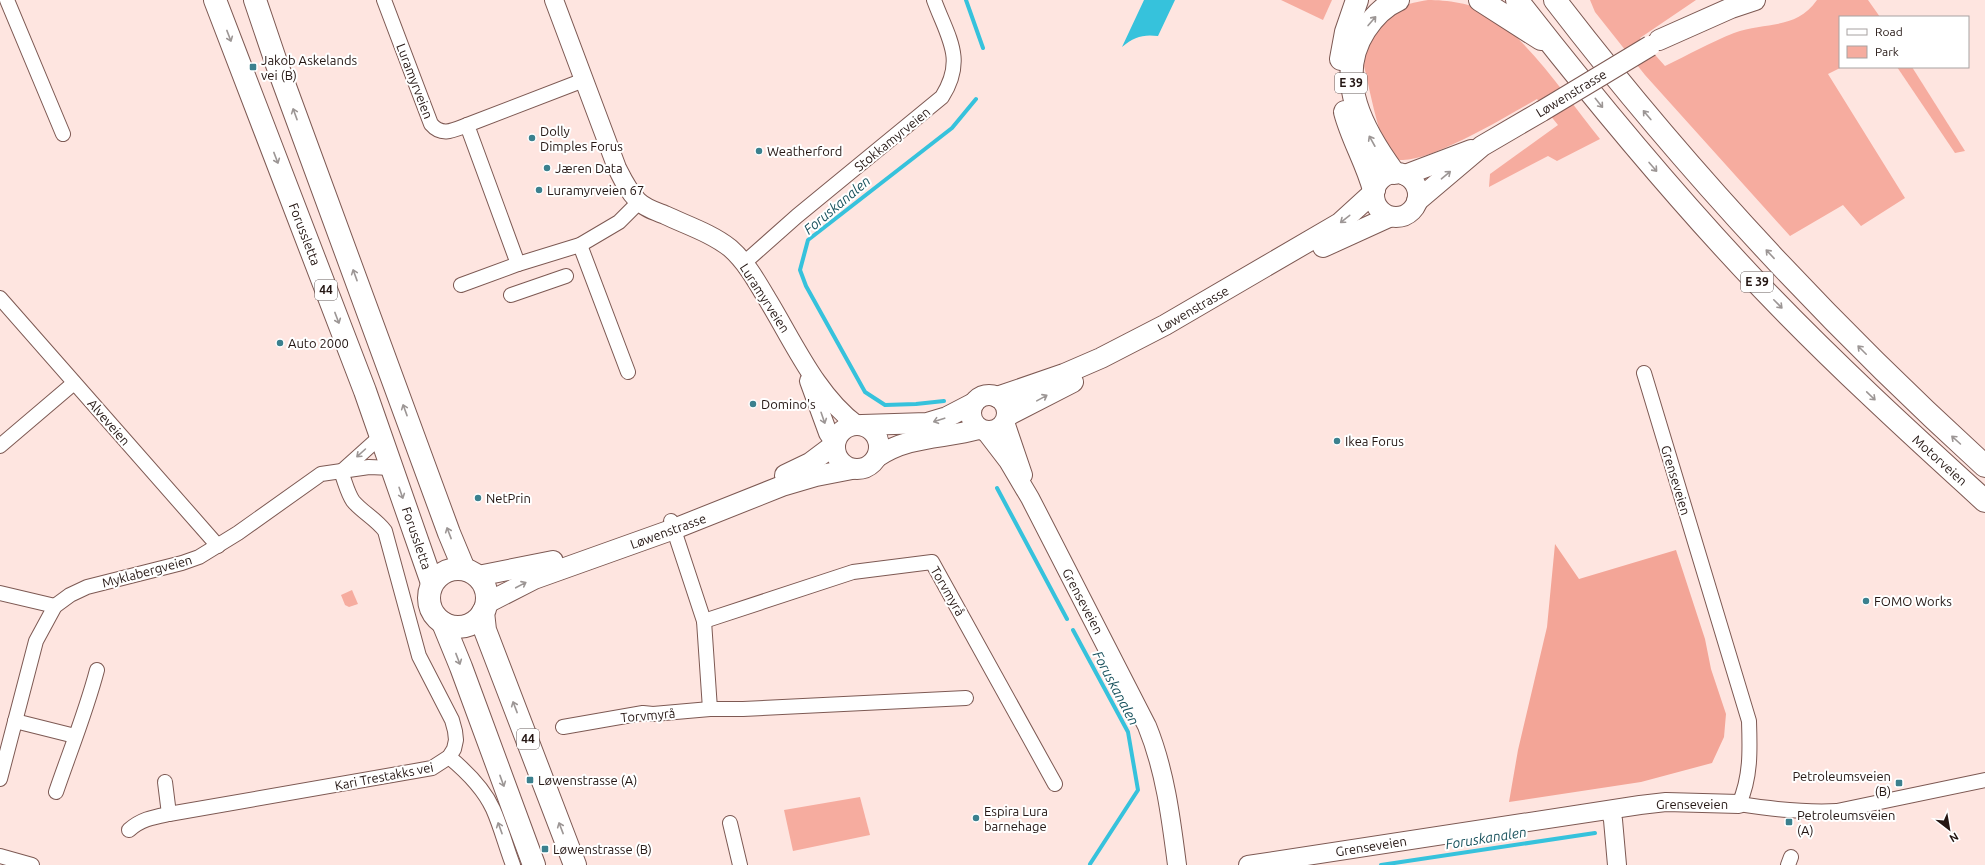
<svg xmlns="http://www.w3.org/2000/svg" width="1985" height="865" font-family="Ubuntu,sans-serif">
  <style>
    .green { fill: #f6ac9f }
    .forest { fill: #f3a597 }
    .water { fill: #36c2dc }
    .lines { fill: none; stroke-linecap: round; stroke-linejoin: round }
    .stream { stroke: #36c2dc; stroke-width: 4 }
    .minor-casing { stroke: #7d5953; stroke-width: 16 }
    .tertiary-casing { stroke: #7d5953; stroke-width: 20 }
    .secondary-casing { stroke: #7d5953; stroke-width: 22 }
    .primary-casing { stroke: #7d5953; stroke-width: 24 }
    .motorway-casing { stroke: #7d5953; stroke-width: 24 }
    .minor { stroke: #fff; stroke-width: 14 }
    .tertiary { stroke: #fff; stroke-width: 18 }
    .secondary { stroke: #fff; stroke-width: 20 }
    .primary { stroke: #fff; stroke-width: 22 }
    .motorway { stroke: #fff; stroke-width: 22 }
    .secondary-bridge-casing { stroke: #7d5953; stroke-width: 22; stroke-linecap: butt }
    .secondary-bridge { stroke: #fff; stroke-width: 20 }
    .oneway { stroke: #9c9695 }
    .poi-dot { fill: #3b808e; stroke: #fff; stroke-width: 1.5 }
    .labels { text-anchor: middle; stroke-width: 4; stroke-linejoin: round; paint-order: stroke }
    .shield { fill: #fff; stroke: #665c5a; stroke-width: 1 }
    .shield-label { font-size: 12px; font-weight: bold; fill: #241613 }
    .poi-label { font-size: 13px; fill: #241613; stroke: #fff; text-anchor: start }
    .street-label { font-size: 13px; fill: #241613; stroke: #fff }
    .water-label { font-size: 14px; font-style: italic; fill: #19525d; stroke: #fff }
  </style>
  <rect width="100%" height="100%" fill="#fee5e0"/>
  <!-- green -->
  <g class="green">
    <polygon points="1281,0 1332,0 1323,20"/>
    <path d="M1428 0C1446 0 1473 3 1489 14 1531 43 1568 99 1600 139L1557 161 1548 156 1489 187 1490 174 1558 125 1537 99C1514 112 1416 172 1394 158 1380 149 1369 85 1364 66 1366 42 1385 12 1409 4 1415 2 1422 1 1428 0Z"/>
    <path d="M1590 0H1696L1640 38 1665 66C1688 55 1711 42 1734 33 1765 21 1795 31 1817 0H1868L1880 17H1840V67H1842L1828 74 1905 198 1861 226 1843 205 1790 236 1645 75 1595 12Z"/>
    <polygon points="1897,67 1912,67 1965,151 1955,153"/>
    <polygon points="352,590 358,604 349,607 345,605 341,595"/>
    <polygon points="860,797 870,835 793,851 784,810"/>
  </g>
  <!-- forest -->
  <polygon class="forest" points="1555,544 1579,579 1676,550 1705,639 1711,669 1726,714 1724,737 1712,763 1641,782 1509,802 1518,750 1547,627"/>
  <!-- water -->
  <path class="water" d="M1144 0H1175L1158 36C1143 34 1134 37 1122 47Z"/>
  <g class="lines">
    <!-- stream -->
    <g class="stream">
      <polyline points="966,0 983,48"/>
      <polyline points="944,401 916,404 885,405 865,392 806,286 800,270 808,240 952,128 976,99"/>
      <polyline points="997,488 1067,619"/>
      <polyline points="1073,630 1128,732 1138,790 1090,864"/>
      <polyline points="1381,865 1595,833"/>
    </g>
    <!-- minor casing -->
    <g class="minor-casing">
      <g id="minor">
        <polyline points="7,0 63,134"/>
        <path d="M384 0 431 124C442 137 454 130 467 125"/>
        <polyline points="580,245 628,372"/>
        <path d="M744 263 797 216 942 97C966 59 948 38 934 0"/>
        <polyline points="518,264 467,125 584,80"/>
        <polyline points="461,285 518,264 580,245 619,222 639,202"/>
        <polyline points="511,295 566,276"/>
        <polyline points="0,298 218,546"/>
        <path d="M1644 373 1749 721C1750 750 1751 777 1739 804 1772 809 1804 813 1837 811L1985 780"/>
        <polyline points="0,446 74,383"/>
        <polyline points="341,472 381,436"/>
        <polyline points="671,521 704,621 710,709"/>
        <polyline points="0,593 55,606"/>
        <polyline points="704,621 853,572 932,562 1055,784"/>
        <polyline points="15,721 75,736"/>
        <polyline points="563,727 643,713 653,714 710,709 743,709 966,698"/>
        <path d="M449 757C466 771 484 789 493 809 501 827 506 847 513 865"/>
        <polyline points="0,779 36,641 55,606 70,595 87,587 182,563 199,557 238,533 321,474 369,467 392,468"/>
        <polyline points="165,782 169,814"/>
        <path d="M56 792C70 751 86 712 97 670"/>
        <polyline points="730,823 740,865"/>
        <path d="M129 830C141 819 154 817 169 814L432 768 449 757 454 749 456 740 455 731 452 720 419 656 385 531C376 519 362 512 353 501 347 492 345 481 341 472"/>
        <polyline points="0,856 32,865"/>
        <polyline points="1788,865 1791,857"/>
      </g>
    </g>
    <!-- tertiary casing -->
    <g class="tertiary-casing">
      <g id="tertiary">
        <path d="M554 0 617 168C623 180 628 191 638 201 645 208 655 211 665 215 686 225 711 233 730 248 745 261 756 280 766 297 792 339 816 395 857 425"/>
        <polyline points="809,381 828,433 835,443"/>
        <polyline points="1005,422 1023,475"/>
        <path d="M985 431 1008 461 1030 498 1147 726C1165 770 1171 818 1177 865"/>
        <polyline points="1610,810 1613,820 1617,865"/>
        <polyline points="1248,865 1640,805 1666,802 1739,804"/>
      </g>
    </g>
    <!-- secondary casing -->
    <g class="secondary-casing">
      <g id="secondary">
        <polyline points="1659,40 1731,8 1755,0"/>
        <circle cx="1396" cy="195" r="22"/>
        <polyline points="1405,175 1471,150"/>
        <polyline points="1417,201 1482,146 1542,111"/>
        <polyline points="1323,247 1389,217"/>
        <circle cx="989" cy="413" r="18"/>
        <polyline points="997,397 1064,374 1101,358 1165,325 1340,223 1374,192"/>
        <polyline points="1007,416 1073,382"/>
        <circle cx="857" cy="447" r="22"/>
        <polyline points="862,425 927,423 947,417 974,403"/>
        <path d="M877 457C909 435 944 439 979 429"/>
        <polyline points="785,475 810,463 834,445"/>
        <polyline points="478,576 553,561"/>
        <polyline points="487,603 534,579 674,529 782,486 816,476 852,469"/>
      </g>
    </g>
    <!-- primary casing -->
    <g class="primary-casing">
      <g id="primary">
        <polyline points="215,0 365,391 432,583"/>
        <polyline points="255,0 276,62 449,533 464,569"/>
        <circle cx="458" cy="598" r="29"/>
        <polyline points="483,612 485,630 575,865"/>
        <polyline points="443,623 461,667 534,865"/>
      </g>
    </g>
    <!-- motorway casing -->
    <g class="motorway-casing">
      <g id="motorway">
        <polyline points="1480,0 1541,39"/>
        <path d="M1517 0C1595 100 1676 198 1763 289 1834 363 1909 432 1985 501"/>
        <path d="M1555 0C1684 168 1828 323 1985 466"/>
        <polyline points="1341,59 1346,32 1357,0"/>
        <path d="M1345 112C1352 139 1367 163 1374 190"/>
        <path d="M1394 173C1364 132 1333 79 1365 30 1373 18 1384 6 1398 0"/>
      </g>
    </g>
    <!-- minor -->
    <use href="#minor" class="minor"/>
    <!-- tertiary -->
    <use href="#tertiary" class="tertiary"/>
    <!-- secondary -->
    <use href="#secondary" class="secondary"/>
    <!-- primary -->
    <use href="#primary" class="primary"/>
    <!-- motorway -->
    <use href="#motorway" class="motorway"/>
    <!-- secondary-bridge casing -->
    <g class="secondary-bridge-casing">
      <polyline id="secondary-bridge" points="1542,111 1650,46"/>
    </g>
    <!-- secondary-bridge -->
    <use href="#secondary-bridge" class="secondary-bridge"/>
  </g>
  <!-- one-way arrows -->
  <defs><path id="oneway-shaft" d="M-6 0H5M1.5-3L5.5 0L1.5 3" fill="none" stroke-width="1.6" stroke-linecap="round" stroke-linejoin="round"/></defs>
  <g class="oneway">
    <use href="#oneway-shaft" transform="translate(1372 21) rotate(-49)"/>
    <use href="#oneway-shaft" transform="translate(229 36) rotate(69)"/>
    <use href="#oneway-shaft" transform="translate(1599 103) rotate(51)"/>
    <use href="#oneway-shaft" transform="translate(295 114) rotate(-110)"/>
    <use href="#oneway-shaft" transform="translate(1647 115) rotate(-130)"/>
    <use href="#oneway-shaft" transform="translate(1372 141) rotate(-119)"/>
    <use href="#oneway-shaft" transform="translate(276 158) rotate(69)"/>
    <use href="#oneway-shaft" transform="translate(1653 167) rotate(49)"/>
    <use href="#oneway-shaft" transform="translate(1446 175) rotate(-40)"/>
    <use href="#oneway-shaft" transform="translate(1345 219) rotate(142)"/>
    <use href="#oneway-shaft" transform="translate(1770 254) rotate(-133)"/>
    <use href="#oneway-shaft" transform="translate(355 275) rotate(-110)"/>
    <use href="#oneway-shaft" transform="translate(1778 304) rotate(45)"/>
    <use href="#oneway-shaft" transform="translate(337 318) rotate(69)"/>
    <use href="#oneway-shaft" transform="translate(1862 350) rotate(-135)"/>
    <use href="#oneway-shaft" transform="translate(1871 396) rotate(44)"/>
    <use href="#oneway-shaft" transform="translate(1042 398) rotate(-29)"/>
    <use href="#oneway-shaft" transform="translate(405 410) rotate(-110)"/>
    <use href="#oneway-shaft" transform="translate(823 418) rotate(71)"/>
    <use href="#oneway-shaft" transform="translate(939 420) rotate(162)"/>
    <use href="#oneway-shaft" transform="translate(1956 440) rotate(-138)"/>
    <use href="#oneway-shaft" transform="translate(361 453) rotate(138)"/>
    <use href="#oneway-shaft" transform="translate(401 493) rotate(71)"/>
    <use href="#oneway-shaft" transform="translate(449 533) rotate(-111)"/>
    <use href="#oneway-shaft" transform="translate(521 585) rotate(-28)"/>
    <use href="#oneway-shaft" transform="translate(458 659) rotate(69)"/>
    <use href="#oneway-shaft" transform="translate(515 707) rotate(-111)"/>
    <use href="#oneway-shaft" transform="translate(502 781) rotate(70)"/>
    <use href="#oneway-shaft" transform="translate(500 828) rotate(-110)"/>
    <use href="#oneway-shaft" transform="translate(561 828) rotate(-111)"/>
  </g>
  <!-- markers -->
  <g class="poi-dot">
    <rect x="249" y="63" width="8" height="8" rx="2"/>
    <circle cx="532" cy="138" r="4"/>
    <circle cx="759" cy="151" r="4"/>
    <circle cx="547" cy="168" r="4"/>
    <circle cx="539" cy="190" r="4"/>
    <circle cx="280" cy="343" r="4"/>
    <circle cx="753" cy="404" r="4"/>
    <circle cx="1337" cy="441" r="4"/>
    <circle cx="478" cy="498" r="4"/>
    <circle cx="1866" cy="601" r="4"/>
    <rect x="526" y="776" width="8" height="8" rx="2"/>
    <rect x="1895" y="779" width="8" height="8" rx="2"/>
    <circle cx="976" cy="818" r="4"/>
    <rect x="1785" y="818" width="8" height="8" rx="2"/>
    <rect x="541" y="845" width="8" height="8" rx="2"/>
  </g>
  <g class="labels">
    <!-- shield labels -->
    <g class="shield">
      <rect x="1335" y="73" width="32" height="20" rx="3"/>
      <rect x="1741" y="272" width="32" height="20" rx="3"/>
      <rect x="315" y="280" width="22" height="20" rx="3"/>
      <rect x="517" y="729" width="22" height="20" rx="3"/>
    </g>
    <g class="shield-label">
      <text x="1351" y="87">E 39</text>
      <text x="1757" y="286">E 39</text>
      <text x="326" y="294">44</text>
      <text x="528" y="743">44</text>
    </g>
    <!-- poi labels -->
    <g class="poi-label">
      <text x="261" y="65">Jakob Askelands<tspan x="261" dy="15">vei (B)</tspan></text>
      <text x="540" y="136">Dolly<tspan x="540" dy="15">Dimples Forus</tspan></text>
      <text x="767" y="156">Weatherford</text>
      <text x="555" y="173">Jæren Data</text>
      <text x="547" y="195">Luramyrveien 67</text>
      <text x="288" y="348">Auto 2000</text>
      <text x="761" y="409">Domino's</text>
      <text x="1345" y="446">Ikea Forus</text>
      <text x="486" y="503">NetPrin</text>
      <text x="1874" y="606">FOMO Works</text>
      <text x="1891" y="781" text-anchor="end">Petroleumsveien<tspan x="1891" dy="15">(B)</tspan></text>
      <text x="538" y="785">Løwenstrasse (A)</text>
      <text x="984" y="816">Espira Lura<tspan x="984" dy="15">barnehage</tspan></text>
      <text x="1797" y="820">Petroleumsveien<tspan x="1797" dy="15">(A)</tspan></text>
      <text x="553" y="854">Løwenstrasse (B)</text>
    </g>
    <!-- street labels -->
    <g class="street-label">
      <text transform="translate(415 81) rotate(69)" y="5">Luramyrveien</text>
      <text transform="translate(1571 93) rotate(-31)" y="5">Løwenstrasse</text>
      <text transform="translate(892 139) rotate(-39)" y="5">Stokkamyrveien</text>
      <text transform="translate(305 234) rotate(69)" y="5">Forussletta</text>
      <text transform="translate(765 298) rotate(57)" y="5">Luramyrveien</text>
      <text transform="translate(1193 309) rotate(-30)" y="5">Løwenstrasse</text>
      <text transform="translate(109 422) rotate(49)" y="5">Alveveien</text>
      <text transform="translate(1940 460) rotate(42)" y="5">Motorveien</text>
      <text transform="translate(1676 480) rotate(73)" y="5">Grenseveien</text>
      <text transform="translate(668 531) rotate(-20)" y="5">Løwenstrasse</text>
      <text transform="translate(417 538) rotate(71)" y="5">Forussletta</text>
      <text transform="translate(147 571) rotate(-15)" y="5">Myklabergveien</text>
      <text transform="translate(948 591) rotate(60)" y="5">Torvmyrå</text>
      <text transform="translate(1083 601) rotate(62)" y="5">Grenseveien</text>
      <text transform="translate(648 715) rotate(-5)" y="5">Torvmyrå</text>
      <text transform="translate(384 776) rotate(-11)" y="5">Kari Trestakks vei</text>
      <text x="1692" y="809">Grenseveien</text>
      <text transform="translate(1371 846) rotate(-9)" y="5">Grenseveien</text>
    </g>
    <!-- water labels -->
    <g class="water-label">
      <text transform="translate(837 205) rotate(-40)" y="5">Foruskanalen</text>
      <text transform="translate(1116 688) rotate(62)" y="5">Foruskanalen</text>
      <text transform="translate(1486 838) rotate(-9)" y="5">Foruskanalen</text>
    </g>
  </g>
  <!-- legend -->
  <rect x="1839" y="16" width="130" height="52" fill="#ffffff" stroke="#a7a2a1"/>
  <rect x="1847" y="29" width="20" height="6" fill="#ffffff" stroke="#a7a2a1"/>
  <text x="1875" y="36" font-size="12" fill="#241613">Road</text>
  <rect x="1847" y="46" width="20" height="12" fill="#f6ac9f" stroke="#a7a2a1"/>
  <text x="1875" y="56" font-size="12" fill="#241613">Park</text>
  <!-- north arrow -->
  <g transform="translate(1949 829) rotate(149)" stroke="#ffffff" stroke-width="3" paint-order="stroke">
  <path d="M0-3L7 15L0 10L-7 15Z" fill="#241613"/>
  <text y="-6" font-size="11" font-weight="bold" text-anchor="middle" fill="#241613">N</text>
  </g>
</svg>
